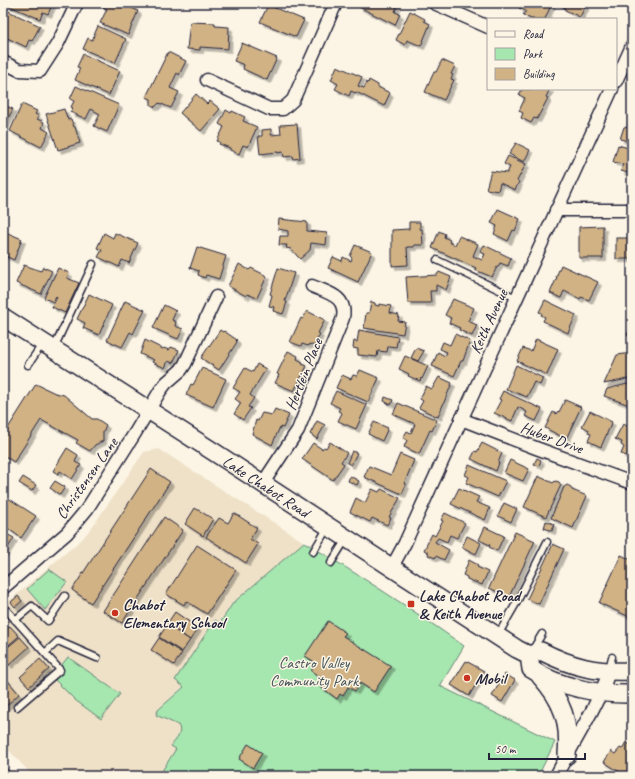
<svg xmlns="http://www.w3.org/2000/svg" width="635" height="779" font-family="Caveat,sans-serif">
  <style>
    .built { fill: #efe1c8 }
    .green { fill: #a6e6af; stroke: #648475 }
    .building { fill: #d1b285; stroke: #22223b; filter: url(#shadow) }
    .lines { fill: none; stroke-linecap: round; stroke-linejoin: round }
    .service-casing { stroke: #22223b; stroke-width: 9 }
    .minor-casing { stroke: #22223b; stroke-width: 15 }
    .secondary-casing { stroke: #22223b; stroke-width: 20 }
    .service { stroke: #fcf5e5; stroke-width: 6 }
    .minor { stroke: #fcf5e5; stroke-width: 12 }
    .secondary { stroke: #fcf5e5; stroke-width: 17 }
    .poi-dot { fill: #c8321e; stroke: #fcf5e5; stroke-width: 1.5 }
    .labels { text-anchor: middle; stroke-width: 3; stroke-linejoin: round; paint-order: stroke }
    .street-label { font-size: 16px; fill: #22223b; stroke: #fcf5e5 }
    .poi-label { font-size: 16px; font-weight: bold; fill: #22223b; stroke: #fcf5e5; text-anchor: start }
    .park-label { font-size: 16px; fill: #435358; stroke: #fcf5e5 }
  </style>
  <defs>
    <filter id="shadow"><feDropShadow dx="3.5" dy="3.5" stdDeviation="0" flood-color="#0004"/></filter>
  </defs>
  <rect width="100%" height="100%" fill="#fcf5e5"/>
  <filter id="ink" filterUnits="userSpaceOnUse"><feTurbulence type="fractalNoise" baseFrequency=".025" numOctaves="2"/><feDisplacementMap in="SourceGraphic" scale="8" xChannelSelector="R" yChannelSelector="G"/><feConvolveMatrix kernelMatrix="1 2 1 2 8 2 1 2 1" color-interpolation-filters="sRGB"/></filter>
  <g filter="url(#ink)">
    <!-- built -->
    <polygon class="built" points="159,449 304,542 233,603 220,623 215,621 176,680 184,686 158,710 156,714 178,725 180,728 180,732 171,745 176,749 160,773 164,776 33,776 3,744 3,606 82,539 92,527 144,452"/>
    <!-- green -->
    <g class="green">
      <path d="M304 542C359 575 412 609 464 646L440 686 555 742 538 776H164L160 774 176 749 171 746C176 739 183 733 178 725L156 715 158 710 184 687 175 680 215 620 220 623 233 603Z"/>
      <polygon points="49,569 67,582 45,610 27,589"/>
      <polygon points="68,657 120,694 101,719 75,700 55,680 63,671 60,667"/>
    </g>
    <!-- building -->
    <g class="building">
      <polygon points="8,3 53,3 48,14 43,12 40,19 7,5"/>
      <polygon points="104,3 121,3 138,11 128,35 100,23 107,9 102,7"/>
      <polygon points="361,3 398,3 395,12 400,14 395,25 359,7"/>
      <polygon points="521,3 552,3 545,19 531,19 523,15 526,11 519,8"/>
      <polygon points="562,3 584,3 583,4 586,5 580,17 565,10 565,8 561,6"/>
      <polygon points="268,5 304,20 296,37 260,22"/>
      <polygon points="4,9 40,26 32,41 29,40 26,47 3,36 3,12"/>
      <polygon points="410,11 425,19 424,21 430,24 421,46 407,40 405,45 396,40"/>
      <polygon points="190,22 215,23 215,26 229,27 228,49 200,47 200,50 187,49"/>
      <polygon points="98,26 126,39 115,63 83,49 88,38 92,40"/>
      <polygon points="242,43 277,58 267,80 243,69 244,65 234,61"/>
      <polygon points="168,52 186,61 179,75 177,73 170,88 179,92 171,108 159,103 155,107 151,105 151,99 146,97"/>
      <polygon points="83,54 120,71 109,95 75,80 80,68 77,67"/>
      <polygon points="442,60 455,66 451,74 453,75 451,79 454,80 444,100 425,92 434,72 436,72"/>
      <polygon points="337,66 362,77 358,86 364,88 367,82 368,83 369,80 378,85 378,87 390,93 384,106 356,92 355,93 351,91 349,96 335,89 338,84 331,80"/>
      <polygon points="76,86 119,105 107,132 94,126 100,114 91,109 86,119 70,112 73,108 71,107 74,101 70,99"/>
      <polygon points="522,89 550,89 546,97 548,98 537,119 534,118 531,123 521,118 523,113 519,111 525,98 519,95"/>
      <polygon points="196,94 207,104 210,101 220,109 201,131 180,113"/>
      <polygon points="22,104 37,111 35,114 39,116 37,119 44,122 42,128 49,132 41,147 10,131"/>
      <polygon points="4,105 13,109 3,129 3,106"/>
      <polygon points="64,109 68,120 71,119 74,127 75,127 80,143 58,150 46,114"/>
      <polygon points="226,110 231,113 232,111 245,117 243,121 257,127 248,147 243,145 239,154 230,150 230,148 219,144 220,142 217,141 224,127 219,124"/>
      <polygon points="630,116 632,117 632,142 620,139 624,127 627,128"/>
      <polygon points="297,124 300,158 294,159 293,156 284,157 283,152 278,153 278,152 260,154 258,136 262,136 262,130 271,129 271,135 281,134 280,125"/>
      <polygon points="516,143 530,150 524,162 509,154"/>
      <polygon points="618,145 632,149 632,174 621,171 623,164 613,162"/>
      <polygon points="508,156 526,164 517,181 519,182 515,190 500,183 498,191 486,189 491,171 507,173 510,167 504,164"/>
      <polygon points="498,209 520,219 515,231 513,230 508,241 494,234 497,226 491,223"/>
      <polygon points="279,219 307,222 307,231 327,233 326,245 311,243 310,250 300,259 291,249 286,248 287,245 279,245 280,236 288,236 288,231 278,229"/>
      <polygon points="409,222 420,222 420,229 422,229 423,245 414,245 414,247 407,247 408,265 392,266 392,230 409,229"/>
      <polygon points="603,226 603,258 579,258 579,227"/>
      <polygon points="3,231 22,239 14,260 3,255"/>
      <polygon points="439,231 445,234 444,237 450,240 449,242 455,245 459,236 478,244 473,256 482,260 485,254 480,252 484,245 511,258 508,266 500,263 498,267 497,267 492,277 475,270 476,268 432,248"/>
      <polygon points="104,233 113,238 115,233 138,243 129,263 122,260 119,267 98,257 102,250 97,248"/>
      <rect x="616" y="238" width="16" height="21"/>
      <polygon points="355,245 372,252 358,282 328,268 333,257 342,261 343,257 351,261 352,258 350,256"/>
      <polygon points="197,247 226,256 219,279 206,275 205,278 198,275 199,271 190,268"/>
      <polygon points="239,264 249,270 251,268 267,276 257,298 247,294 246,296 228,286"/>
      <polygon points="24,265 41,271 43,267 52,271 41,294 16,283"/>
      <polygon points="561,265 598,282 589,300 581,297 580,299 564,291 561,298 550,293 557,277 556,277"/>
      <polygon points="58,268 69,273 67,278 79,283 65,313 52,307 57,297 56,296 53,302 44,298"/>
      <polygon points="278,268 294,273 285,301 287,302 283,314 273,311 274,307 269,306 272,295 270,294"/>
      <polygon points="439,272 451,277 446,290 436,285 436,291 430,291 431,303 408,303 406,277 437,275"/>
      <polygon points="89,294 112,305 99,335 83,328 85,323 77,319"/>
      <polygon points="453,299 474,308 468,321 477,325 472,336 459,330 460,328 449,323 451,318 445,315"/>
      <polygon points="545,300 576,315 568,333 543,321 545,317 541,315 542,313 539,312"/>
      <polygon points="125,301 145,310 133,334 130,332 122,347 107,340"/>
      <polygon points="371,302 375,303 375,305 379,306 379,304 391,306 390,313 399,315 398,321 405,322 403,334 364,328 366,313 369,313"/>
      <polygon points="164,305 176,311 172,320 176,322 175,326 183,329 178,339 153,328"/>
      <polygon points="307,311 325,320 318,333 320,334 314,346 309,344 308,346 302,344 301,346 290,342 301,318 303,319"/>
      <polygon points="632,324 632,338 627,335"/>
      <polygon points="220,330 223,332 224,331 237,340 236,341 237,342 219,370 201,358"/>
      <polygon points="359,330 398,337 396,347 388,346 387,352 378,351 377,357 358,355 358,349 353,348 354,341 357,342"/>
      <polygon points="455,334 470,341 463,361 461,361 454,376 432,366 438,352 445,356 447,352 440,349 443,342 450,345"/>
      <polygon points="536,339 558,349 547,375 517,361 523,348 531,351"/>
      <polygon points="145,340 163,349 164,348 169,350 171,347 179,350 173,363 168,361 165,368 152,362 154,360 140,354"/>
      <polygon points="416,348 424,351 418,361 411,358"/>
      <polygon points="288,351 298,356 297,359 303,362 302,364 307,366 294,391 275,383 279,375 277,374"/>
      <polygon points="632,353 632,378 604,384 617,355"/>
      <polygon points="405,356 428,366 422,379 421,378 420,381 408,376 409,374 399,369"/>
      <polygon points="257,364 266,369 250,395 254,398 248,407 251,408 243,420 234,414 241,403 235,399 240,392 233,388 245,368 253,372"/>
      <polygon points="516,365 543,378 540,385 534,382 527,397 506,389"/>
      <polygon points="202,368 226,379 213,407 186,395 191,384 193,385"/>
      <polygon points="360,370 379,378 368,402 336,388 342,375 351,379 353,375 357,376"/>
      <polygon points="439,377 452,383 438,417 419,408 423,401 420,399 426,386 432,389"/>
      <polygon points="36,384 55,393 64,395 92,419 97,419 106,425 103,432 103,441 95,445 90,451 76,443 78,440 41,420 14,462 3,455 3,436"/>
      <polygon points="627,384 632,386 632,406 604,396 607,389"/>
      <polygon points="336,391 367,405 356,429 338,421 342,413 338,411 340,408 330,403"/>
      <polygon points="503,391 542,409 536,421 525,416 527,412 518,407 512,421 494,413 501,400 499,399"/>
      <polygon points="385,397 393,400 391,405 384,401"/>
      <polygon points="565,400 581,407 566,439 545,428 553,412 556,414 558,411 559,412"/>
      <polygon points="398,403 437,420 432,431 430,430 419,454 404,447 407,440 403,438 407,431 411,433 415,424 393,414"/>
      <polygon points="275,409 289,415 283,428 280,427 272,445 252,434 256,420 258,421 262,413 272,415"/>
      <polygon points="590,411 612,422 601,447 588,441 591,434 588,433 589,430 582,426"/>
      <polygon points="317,421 325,425 317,439 310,434"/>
      <polygon points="374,422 388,428 382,441 368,434"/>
      <polygon points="623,424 632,428 632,458 621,454 624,447 621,445 622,442 615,439"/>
      <polygon points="330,442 347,453 341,462 344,464 333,480 302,459 313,443 322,449 324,447 326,448"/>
      <polygon points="482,443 502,453 498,463 499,463 496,471 471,459 475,451 477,452"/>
      <polygon points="67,448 78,455 75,462 81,465 72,479 60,471 58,474 53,471"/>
      <polygon points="352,451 357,453 351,465 347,463"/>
      <polygon points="400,454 414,460 404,484 406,485 402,494 364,477 369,466 391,475"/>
      <polygon points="537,458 541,460 539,466 534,464"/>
      <polygon points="510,460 529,469 523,481 504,473"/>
      <polygon points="469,465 506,481 498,497 466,483 469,477 465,475"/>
      <polygon points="151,469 170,482 91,603 72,590"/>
      <polygon points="350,476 359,481 357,485 348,481"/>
      <polygon points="538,476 553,483 555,481 559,482 561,485 546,517 524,507"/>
      <polygon points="23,477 36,485 32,491 19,483"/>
      <polygon points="55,481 65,487 60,495 50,488"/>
      <polygon points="567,485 571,487 572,490 587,496 573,528 551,518 564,487"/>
      <polygon points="459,488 479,497 476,502 490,508 485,520 451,504"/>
      <polygon points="372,489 379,492 381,489 400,498 389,517 391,518 387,525 372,518 370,522 350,512 356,498 365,503"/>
      <polygon points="8,498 36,516 21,538 3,525 7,519 3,517 3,506"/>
      <polygon points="504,503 517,509 511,522 498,516"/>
      <polygon points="195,508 213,519 203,536 185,524"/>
      <polygon points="234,513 257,528 250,539 258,544 246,563 206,537 219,518 228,523"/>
      <polygon points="445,513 465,523 457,538 450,535 447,542 438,538 435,542 449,550 444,560 436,556 435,558 428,555 429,553 424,550 432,534 435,536 443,521 441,520"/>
      <polygon points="164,517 183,530 122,623 103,611"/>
      <polygon points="546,521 554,524 552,531 544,528"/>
      <polygon points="485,527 504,536 497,551 489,547 490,545 479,540"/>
      <polygon points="3,532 14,538 4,554 3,553"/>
      <polygon points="515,532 535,541 509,597 489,588"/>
      <polygon points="467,536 481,543 476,554 462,547"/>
      <polygon points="553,544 564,549 539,604 527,599"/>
      <polygon points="197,545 236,570 207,614 186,601 184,605 166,594"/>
      <polygon points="621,555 632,560 632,618 599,603"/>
      <polygon points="469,560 478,565 477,567 488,572 482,585 467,579 467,577 463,575"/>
      <polygon points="18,596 22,601 15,607 11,602"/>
      <polygon points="175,612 198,628 190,640 167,624"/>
      <polygon points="328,621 346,633 343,636 391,666 374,692 360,683 355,691 348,687 343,696 340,694 337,699 317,684 320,677 311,671 316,663 305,656"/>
      <polygon points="167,625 190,640 182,652 159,637"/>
      <polygon points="10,626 19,636 3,650 3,632"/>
      <polygon points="20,637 29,647 9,665 3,659 3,651"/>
      <polygon points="159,638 182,653 174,665 151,650"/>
      <polygon points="40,659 49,669 29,687 20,677"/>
      <polygon points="466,661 484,671 469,696 451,685"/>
      <polygon points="505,674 515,680 502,702 492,696"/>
      <polygon points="3,675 19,694 4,708 3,707"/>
      <polygon points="626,742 632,746 632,776 626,776 604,762 611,751 615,754 620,748 622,749"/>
      <polygon points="248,744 262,753 253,768 239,759"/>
      <polygon points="3,765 13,776 3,776"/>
      <polygon points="596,771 599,771 607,776 594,776"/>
    </g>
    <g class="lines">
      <!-- service casing -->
      <g class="service-casing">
        <g id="service">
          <polyline points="437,260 516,298"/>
          <polyline points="54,348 93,264"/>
          <polyline points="28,365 43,343"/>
          <polyline points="313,552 328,527"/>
          <polyline points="331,563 346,539"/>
          <polyline points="3,606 60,670 17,707"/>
          <polyline points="15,620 32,606 48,621 65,596"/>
          <polyline points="498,635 517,602 547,542"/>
          <polyline points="533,649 542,634"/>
          <polyline points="45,653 58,641 97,658"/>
          <polyline points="609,669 612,657"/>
        </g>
      </g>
      <!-- minor casing -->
      <g class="minor-casing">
        <g id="minor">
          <polyline points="434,3 488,27"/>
          <polyline points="3,62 19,70 40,71 58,43 77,3"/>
          <polyline points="207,80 269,109 283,109 293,100 336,3"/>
          <polyline points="616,81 632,46"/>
          <polyline points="556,210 632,210"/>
          <polyline points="461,419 536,448 632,483"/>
          <path d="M263 483 298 430 343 318C347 296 328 293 312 286"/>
          <polyline points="392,567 405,543 612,89"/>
          <polyline points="3,588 67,533 87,509 135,433 160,391 166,383 181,370 185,364 216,297"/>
          <path d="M556 776C574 741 596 709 609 672"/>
        </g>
      </g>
      <!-- secondary casing -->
      <g class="secondary-casing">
        <g id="secondary">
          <path id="s1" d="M3 317 214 452 517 649 529 655 541 651C572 667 597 673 632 671"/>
          <path d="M529 655 531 669C558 687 600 695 632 694"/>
          <path d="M540 676C563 701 570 722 567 755"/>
        </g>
      </g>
      <!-- service -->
      <use href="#service" class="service"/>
      <!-- minor -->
      <use href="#minor" class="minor"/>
      <!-- secondary -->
      <use href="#secondary" class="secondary"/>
    </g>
  </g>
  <!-- markers -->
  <g class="poi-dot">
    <rect x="407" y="600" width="8" height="8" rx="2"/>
    <circle cx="115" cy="613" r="4"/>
    <circle cx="467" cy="678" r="4"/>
  </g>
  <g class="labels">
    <!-- street labels -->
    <g class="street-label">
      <text transform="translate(488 321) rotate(-65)" y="6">Keith Avenue</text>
      <text transform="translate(303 374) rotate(-68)" y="6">Hertlein Place</text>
      <text transform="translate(552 437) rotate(20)" y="6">Huber Drive</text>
      <text transform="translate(86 478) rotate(-55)" y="6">Christensen Lane</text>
      <text dy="6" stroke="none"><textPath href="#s1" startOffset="313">Lake Chabot Road</textPath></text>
    </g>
    <!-- poi labels -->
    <g class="poi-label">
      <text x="419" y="601">Lake Chabot Road<tspan x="419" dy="18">&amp; Keith Avenue</tspan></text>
      <text x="123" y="610">Chabot<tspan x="123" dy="18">Elementary School</tspan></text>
      <text x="475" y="684">Mobil</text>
    </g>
    <!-- park labels -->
    <g class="park-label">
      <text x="314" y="668">Castro Valley<tspan x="314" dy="18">Community Park</tspan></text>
    </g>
  </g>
  <!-- margin -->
  <rect width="635" height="779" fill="none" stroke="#fcf5e5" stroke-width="16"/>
  <rect x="8" y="8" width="619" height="763" fill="none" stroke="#22223b" stroke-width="1.5" filter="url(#ink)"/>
  <!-- legend -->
  <rect x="487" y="18" width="130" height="72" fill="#fcf5e5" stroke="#a5a1a1"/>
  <rect x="495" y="31" width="20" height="6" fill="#fcf5e5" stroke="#a5a1a1"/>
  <text x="523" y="38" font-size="12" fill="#22223b">Road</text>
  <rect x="495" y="48" width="20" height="12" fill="#a6e6af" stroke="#a5a1a1"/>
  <text x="523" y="58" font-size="12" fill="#22223b">Park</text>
  <rect x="495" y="68" width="20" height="12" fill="#d1b285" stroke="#a5a1a1"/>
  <text x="523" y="78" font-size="12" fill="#22223b">Building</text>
  <!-- scale -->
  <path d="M489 753v6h96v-6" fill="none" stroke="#22223b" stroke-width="2"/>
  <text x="495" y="753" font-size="12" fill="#22223b" stroke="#fcf5e5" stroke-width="3" paint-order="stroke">50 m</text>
</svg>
